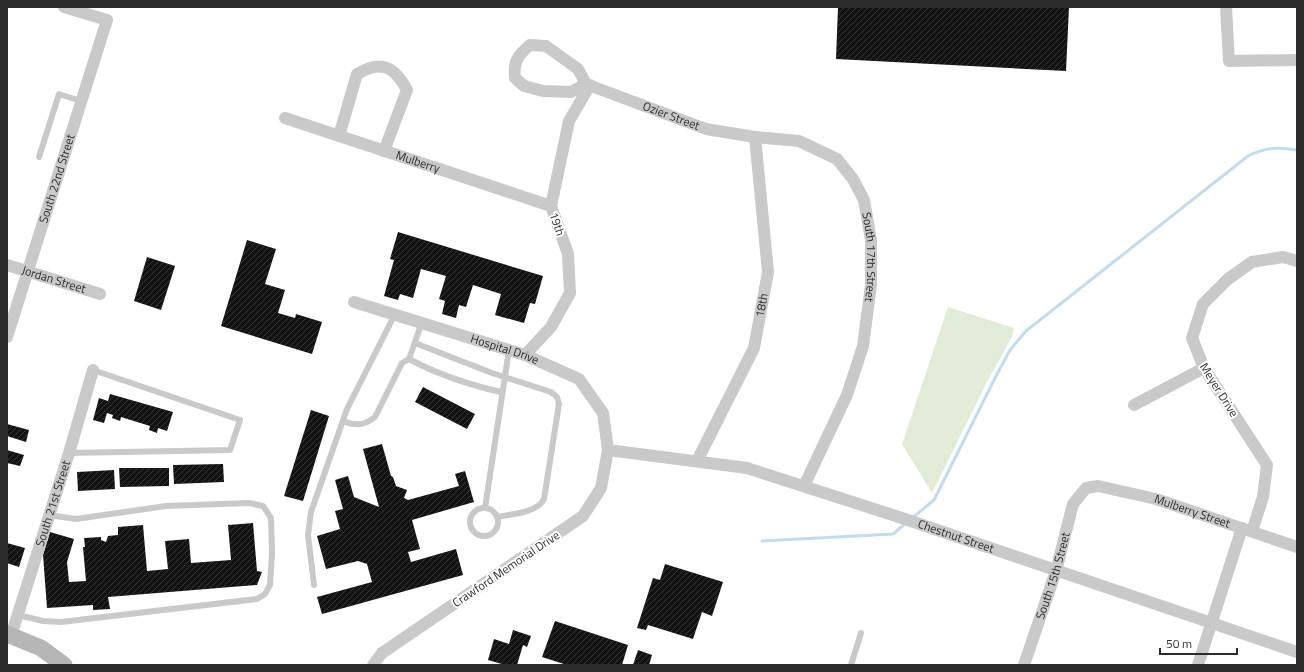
<svg xmlns="http://www.w3.org/2000/svg" width="1304" height="672" font-family="'Titillium Web',sans-serif">
  <style>
    .green { fill: #e2ebd8 }
    .lines { fill: none; stroke-linecap: round; stroke-linejoin: round }
    .stream { stroke: #c3dbed; stroke-width: 3 }
    .building { fill: url(#building-hatch) }
    .service { stroke: #c9c9c9; stroke-width: 6 }
    .minor { stroke: #c9c9c9; stroke-width: 12 }
    .secondary { stroke: #b6b6b6; stroke-width: 17 }
    .labels { text-anchor: middle; stroke-width: 4; stroke-linejoin: round; paint-order: stroke }
    .street-label { font-size: 12px; fill: #2c2c2c; stroke: #fff }
  </style>
  <defs>
    <pattern id="building-hatch" width="6" height="6" patternUnits="userSpaceOnUse"><rect width="6" height="6" fill="#131313"/><path d="M-1 1l2-2M0 6l6-6M5 7l2-2" fill="none" stroke="#363636"/></pattern>
  </defs>
  <rect width="100%" height="100%" fill="#fff"/>
  <!-- green -->
  <polygon class="green" points="948,307 1014,328 1012,337 988,380 932,493 902,444"/>
  <g class="lines">
    <!-- stream -->
    <g class="stream">
      <path d="M911 519 934 500 996 376 1010 350 1026 331 1248 156C1267 147 1277 147 1297 150"/>
      <polyline points="762,541 893,534 906,523"/>
    </g>
  </g>
  <!-- building -->
  <g class="building">
    <polygon points="838,7 1069,7 1066,71 836,59"/>
    <polygon points="398,232 543,276 535,304 530,303 524,323 495,315 501,294 473,285 466,307 459,305 456,318 442,314 445,301 439,299 446,276 421,269 413,298 400,294 398,300 384,296 394,260 390,259"/>
    <polygon points="247,240 276,249 265,284 285,290 278,313 295,318 296,314 322,322 312,354 221,326"/>
    <polygon points="147,257 175,266 161,310 134,301"/>
    <polygon points="423,387 475,414 467,429 415,402"/>
    <polygon points="110,394 173,412 167,431 158,428 157,433 149,430 150,426 121,417 120,421 112,418 113,415 107,413 104,423 93,420 99,398 108,401"/>
    <polygon points="311,410 329,416 303,501 284,496"/>
    <polygon points="7,424 29,430 26,442 7,436"/>
    <polygon points="382,444 391,476 393,477 396,486 407,490 404,498 408,500 459,486 455,474 465,471 474,502 412,520 420,549 408,552 411,562 456,549 463,575 322,614 317,597 372,582 367,564 358,561 326,569 317,536 340,529 335,511 343,509 335,480 348,476 354,497 379,507 363,449"/>
    <polygon points="7,450 24,455 20,466 7,463"/>
    <polygon points="223,464 224,482 174,484 173,465"/>
    <polygon points="119,468 169,468 169,486 120,487"/>
    <polygon points="114,470 115,489 78,491 77,472"/>
    <polygon points="253,523 257,571 262,572 257,585 108,597 110,609 93,610 93,605 47,608 43,555 50,532 74,539 67,562 69,582 86,581 83,547 85,547 84,538 101,537 101,540 106,542 108,536 118,535 118,527 143,525 147,571 168,569 165,541 189,539 191,563 231,560 228,525"/>
    <polygon points="7,543 25,548 19,567 7,563"/>
    <polygon points="665,564 723,582 712,616 702,612 693,639 648,625 646,630 637,628 653,578 660,580"/>
    <polygon points="555,621 628,645 622,665 567,665 542,657"/>
    <polygon points="513,630 531,636 527,647 523,645 517,665 505,665 488,660 494,639 509,644"/>
    <polygon points="638,650 652,655 649,665 633,665"/>
  </g>
  <g class="lines">
    <!-- service -->
    <g class="service">
      <polyline points="39,157 59,94 81,101"/>
      <path d="M415 343 492 373 551 392 557 397 559 404 544 499C537 513 511 514 497 517"/>
      <path d="M409 359C437 374 470 385 501 392"/>
      <path d="M343 421C355 426 364 426 375 417L402 363 409 359 422 322"/>
      <polyline points="69,453 230,450 240,420 93,370"/>
      <polyline points="485,508 509,350"/>
      <circle cx="484" cy="522" r="14"/>
      <polyline points="314,585 308,535 311,512 347,409 395,314"/>
      <polyline points="18,615 43,621 61,622 257,599 265,594 270,585 272,553 271,518 263,506 249,503 166,506 76,519 49,515"/>
      <polyline points="851,665 861,633"/>
    </g>
    <!-- minor -->
    <g class="minor">
      <polyline points="1226,7 1229,61 1297,60"/>
      <path d="M530 45 546 46 578 69 586 84 571 92 543 91 524 86 515 78C513 62 518 55 530 45Z"/>
      <path id="s1" d="M586 84 706 129 755 137 799 141 837 159 853 179 864 200 871 240V285L863 346 847 395 804 486"/>
      <path id="s2" d="M285 118 551 206"/>
      <path d="M339 136 357 74C381 59 395 67 407 90L384 151"/>
      <path id="s3" d="M7 265 100 294"/>
      <path id="s4" d="M354 302 525 355 579 379 603 413 608 450 601 488 583 516 382 653 373 665"/>
      <path id="s5" d="M7 337 107 20 64 7"/>
      <polyline points="525,355 551,327 570,293 568,254 551,206 569,121 590,85"/>
      <polyline points="1134,405 1204,368"/>
      <path id="s6" d="M608 450 747 468 902 518 1297 652"/>
      <path id="s7" d="M697 461 754 348 768 272 755 137"/>
      <polyline points="1252,531 1263,497 1267,465 1204,368 1192,338 1203,304 1228,279 1252,262 1283,257 1297,261"/>
      <path id="s8" d="M11 636 69 453 93 370"/>
      <path id="s9" d="M1024 665 1056 571 1073 504 1086 488 1098 486 1156 499 1297 547"/>
      <polyline points="1198,665 1242,528"/>
    </g>
    <!-- secondary -->
    <polyline class="secondary" points="7,634 41,648 64,665"/>
  </g>
  <g class="labels">
    <!-- street labels -->
    <g class="street-label">
      <text dy="4" stroke="none"><textPath href="#s1" startOffset="91">Ozier Street</textPath></text>
      <text dy="4" stroke="none"><textPath href="#s2" startOffset="140">Mulberry</textPath></text>
      <text dy="4" stroke="none"><textPath href="#s5" startOffset="166">South 22nd Street</textPath></text>
      <text transform="translate(557 224) rotate(71)" y="4">19th</text>
      <text dy="4" stroke="none"><textPath href="#s1" startOffset="371">South 17th Street</textPath></text>
      <text dy="4" stroke="none"><textPath href="#s3" startOffset="49">Jordan Street</textPath></text>
      <text dy="4" stroke="none"><textPath href="#s7" startOffset="170">18th</textPath></text>
      <text dy="4" stroke="none"><textPath href="#s4" startOffset="158">Hospital Drive</textPath></text>
      <text transform="translate(1219 390) rotate(58)" y="4">Meyer Drive</text>
      <text dy="4" stroke="none"><textPath href="#s8" startOffset="139">South 21st Street</textPath></text>
      <text dy="4" stroke="none"><textPath href="#s9" startOffset="299">Mulberry Street</textPath></text>
      <text dy="4" stroke="none"><textPath href="#s6" startOffset="360">Chestnut Street</textPath></text>
      <text transform="translate(506 569) rotate(-34)" y="4">Crawford Memorial Drive</text>
      <text dy="4" stroke="none"><textPath href="#s9" startOffset="94">South 15th Street</textPath></text>
    </g>
  </g>
  <!-- border -->
  <rect width="1304" height="672" fill="none" stroke="#2c2c2c" stroke-width="16"/>
  <!-- scale -->
  <path d="M1160 648v6h77v-6" fill="none" stroke="#2c2c2c" stroke-width="2"/>
  <text x="1166" y="648" font-size="12" fill="#2c2c2c" stroke="#ffffff" stroke-width="3" paint-order="stroke">50 m</text>
</svg>
